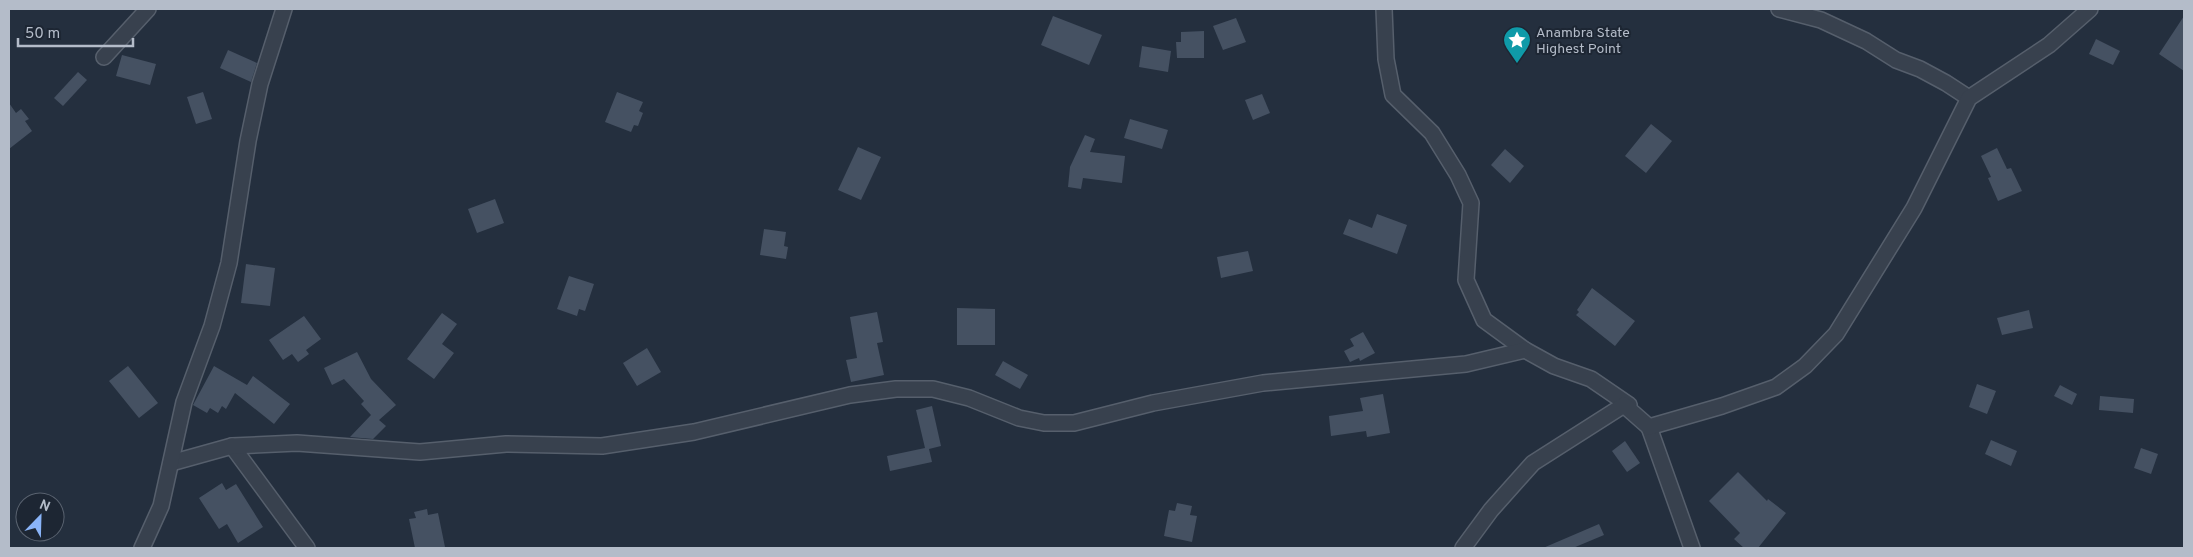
<svg xmlns="http://www.w3.org/2000/svg" width="2193" height="557" font-family="Overpass,sans-serif">
  <style>
    .building { fill: #455162 }
    .lines { fill: none; stroke-linecap: round; stroke-linejoin: round }
    .minor-casing { stroke: #565f6c; stroke-width: 18 }
    .minor { stroke: #38414e; stroke-width: 15 }
    .labels { text-anchor: middle; stroke-width: 4; stroke-linejoin: round; paint-order: stroke }
    .poi-label { font-size: 14px; fill: #b4bcc9; stroke: #1d2633; text-anchor: start }
  </style>
  <rect width="100%" height="100%" fill="#242f3e"/>
  <!-- building -->
  <g class="building">
    <polygon points="1053,16 1102,35 1089,65 1041,45"/>
    <polygon points="2184,16 2184,71 2159,54"/>
    <polygon points="1236,18 1246,42 1223,50 1213,26"/>
    <polygon points="1204,31 1204,58 1177,58 1176,42 1181,42 1181,32"/>
    <polygon points="2096,39 2120,51 2113,65 2089,54"/>
    <polygon points="1142,46 1171,51 1168,72 1139,67"/>
    <polygon points="228,50 257,63 251,82 220,68"/>
    <polygon points="122,55 156,64 150,85 116,76"/>
    <polygon points="78,72 87,80 63,106 54,98"/>
    <polygon points="203,92 212,119 196,124 187,97"/>
    <polygon points="617,92 643,102 639,111 643,113 638,126 634,125 631,132 605,122"/>
    <polygon points="1262,94 1270,113 1253,120 1245,100"/>
    <polygon points="9,103 16,113 21,109 29,119 25,121 32,131 9,149"/>
    <polygon points="1130,119 1168,130 1162,149 1124,138"/>
    <polygon points="1651,124 1672,141 1646,173 1625,156"/>
    <polygon points="1085,135 1095,139 1090,152 1125,156 1122,183 1083,178 1081,189 1068,187 1070,167"/>
    <polygon points="858,147 881,157 861,200 838,190"/>
    <polygon points="1997,148 2007,169 2011,168 2022,191 1998,201 1988,178 1991,177 1981,156"/>
    <polygon points="1505,149 1524,166 1510,183 1491,165"/>
    <polygon points="495,199 504,223 477,233 468,209"/>
    <polygon points="1377,214 1407,225 1397,254 1343,234 1349,219 1372,228"/>
    <polygon points="764,229 786,232 784,246 788,247 786,259 760,255"/>
    <polygon points="1248,251 1253,271 1221,278 1217,257"/>
    <polygon points="246,264 275,268 270,306 241,303"/>
    <polygon points="569,276 594,284 585,311 579,309 577,316 557,309"/>
    <polygon points="1592,288 1635,321 1615,346 1576,315 1579,312 1577,310"/>
    <polygon points="957,308 995,309 995,345 957,345"/>
    <polygon points="2029,310 2033,328 2002,335 1997,318"/>
    <polygon points="877,312 883,342 877,343 884,375 851,382 846,360 857,358 850,317"/>
    <polygon points="442,313 457,324 442,344 454,353 434,379 407,359"/>
    <polygon points="304,316 321,339 306,350 309,354 298,362 292,354 283,360 269,340"/>
    <polygon points="1363,332 1375,353 1360,361 1359,358 1350,362 1344,351 1354,346 1350,339"/>
    <polygon points="647,348 661,372 637,386 623,363"/>
    <polygon points="357,352 371,379 396,405 379,420 386,426 373,439 350,437 371,415 361,404 364,401 344,379 332,385 324,368"/>
    <polygon points="1003,361 1028,375 1020,389 995,375"/>
    <polygon points="128,366 158,403 139,418 109,381"/>
    <polygon points="214,366 247,385 253,376 290,404 274,424 235,393 226,409 222,406 218,413 210,408 207,413 193,405"/>
    <polygon points="1977,384 1996,391 1987,414 1969,407"/>
    <polygon points="2060,385 2077,394 2072,405 2054,396"/>
    <polygon points="1383,394 1390,433 1367,437 1366,431 1331,436 1329,416 1363,411 1360,398"/>
    <polygon points="2100,396 2134,399 2133,413 2099,410"/>
    <polygon points="932,406 941,446 929,449 932,462 890,471 887,456 925,448 916,410"/>
    <polygon points="1991,440 2017,451 2011,466 1985,454"/>
    <polygon points="1625,441 1640,463 1627,472 1612,451"/>
    <polygon points="2141,448 2158,454 2151,474 2134,468"/>
    <polygon points="1738,472 1767,501 1768,499 1786,513 1758,548 1744,548 1734,539 1740,533 1709,501"/>
    <polygon points="222,483 226,490 236,484 263,527 238,543 227,524 219,529 199,498"/>
    <polygon points="1177,503 1192,506 1190,515 1197,516 1192,542 1164,536 1169,510 1175,511"/>
    <polygon points="427,509 428,515 438,513 445,547 415,548 409,519 416,518 414,512"/>
    <polygon points="1599,524 1604,535 1573,548 1543,548"/>
  </g>
  <g class="lines">
    <!-- minor casing -->
    <g class="minor-casing">
      <g id="minor">
        <polyline points="1384,9 1386,59 1393,95 1432,133 1458,175 1471,203 1466,280 1484,320 1525,350"/>
        <polyline points="1779,9 1821,20 1866,41 1896,60 1920,69 1946,83 1969,98"/>
        <polyline points="104,57 148,9"/>
        <polyline points="1649,427 1692,548"/>
        <polyline points="232,446 307,548"/>
        <polyline points="171,463 232,446 297,443 420,452 506,444 602,446 694,432 850,395 896,389 933,389 969,398 1019,418 1044,423 1074,423 1153,403 1263,383 1466,364 1525,350 1554,366 1591,379 1629,405 1624,405"/>
        <polyline points="142,548 161,506 184,402 212,326 229,263 248,141 260,84 284,9"/>
        <polyline points="1463,548 1491,510 1533,463 1624,405 1649,427 1722,406 1776,387 1805,366 1836,334 1914,208 1969,98 2049,45 2090,9"/>
      </g>
    </g>
    <!-- minor -->
    <use href="#minor" class="minor"/>
  </g>
  <!-- icons -->
  <defs>
    <g id="sight-pin" transform="scale(1.4375)"><path d="M0 17L-7.5 6A9.5 9.5 0 1 1 7.5 6Z" fill="#0f9aa8" stroke="#1d2633"/><path d="M0-6L1.8-2.2L6-1.7L2.9 1.2L3.7 5.4L0 3.3L-3.7 5.4L-2.9 1.2L-6-1.7L-1.8-2.2Z" fill="#fff"/></g>
  </defs>
  <g fill-rule="evenodd">
    <use href="#sight-pin" x="1517" y="40"/>
  </g>
  <g class="labels">
    <!-- poi labels -->
    <g class="poi-label">
      <text x="1536" y="37">Anambra State<tspan x="1536" dy="16">Highest Point</tspan></text>
    </g>
  </g>
  <!-- border -->
  <rect width="2193" height="557" fill="none" stroke="#b4bcc9" stroke-width="20"/>
  <!-- north arrow -->
  <g transform="translate(40 517) rotate(23)"><circle r="24" fill="#1d2633" stroke="#59626f"/>
  <path d="M0-4L9 19L0 12L-9 19Z" fill="#8ab4f8"/>
  <text y="-8" font-size="14" font-weight="bold" text-anchor="middle" fill="#b4bcc9">N</text>
  </g>
  <!-- scale -->
  <path d="M18 38v8h115v-8" fill="none" stroke="#b4bcc9" stroke-width="2.5"/>
  <text x="25" y="38" font-size="15" fill="#b4bcc9" stroke="#1d2633" stroke-width="4" paint-order="stroke">50 m</text>
</svg>
